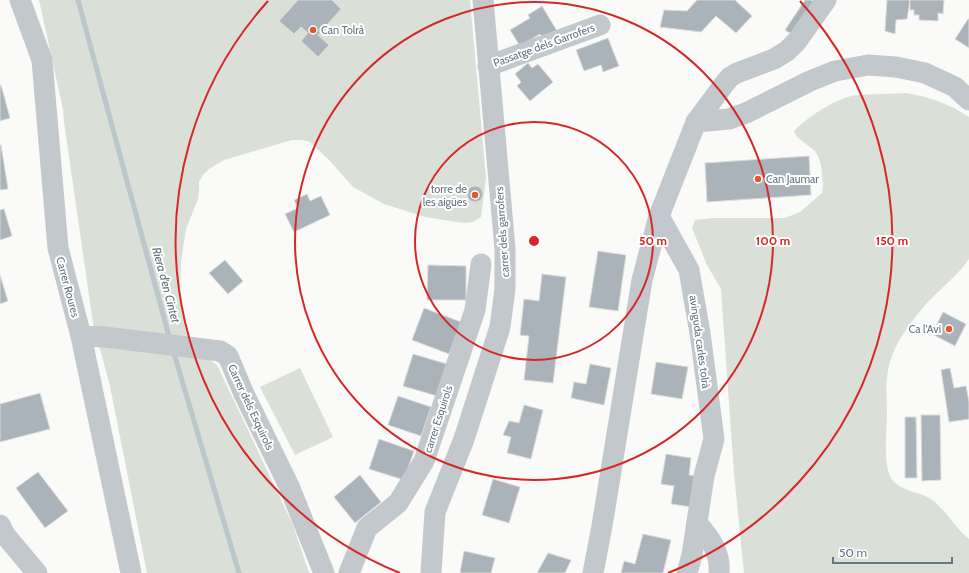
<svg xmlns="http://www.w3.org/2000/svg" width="969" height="573" font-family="Cabin,sans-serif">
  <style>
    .green { fill: #dadfd7 }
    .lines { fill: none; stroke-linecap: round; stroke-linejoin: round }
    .stream { stroke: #bbc7cb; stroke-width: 5 }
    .building { fill: #aab3b9; stroke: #dcdcda }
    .minor { stroke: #c3c8cc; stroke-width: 21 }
    .ring { fill: none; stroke: #d62828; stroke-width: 2 }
    .poi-dot { fill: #e4572e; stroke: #fff; stroke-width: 1.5 }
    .labels { text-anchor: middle; stroke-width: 4; stroke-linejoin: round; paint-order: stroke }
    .poi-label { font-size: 11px; fill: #657683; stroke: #fff; text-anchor: start }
    .street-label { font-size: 11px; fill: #657683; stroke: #fff }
    .water-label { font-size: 12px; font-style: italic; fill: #60757c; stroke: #fff }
    .centre { fill: #d62828; stroke: #fff; stroke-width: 2 }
    .ring-label { font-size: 12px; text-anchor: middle; font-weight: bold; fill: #d62828; stroke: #fff; stroke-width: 4; stroke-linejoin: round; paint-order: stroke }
  </style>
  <rect width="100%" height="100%" fill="#fafaf8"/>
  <!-- green -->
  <g class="green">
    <polygon points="39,0 470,0 486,178 481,217 473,222 465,223 457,222 425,217 384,204 353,187 330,161 310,142 302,140 292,140 224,160 209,169 203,175 199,182 199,191 198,199 186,229 181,261 180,288 182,315 190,347 217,365 293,525 309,573 147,573 110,386 93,323 64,122 63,109"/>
    <path d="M907 93C929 97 950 104 969 117V259C957 276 941 288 927 303 911 322 892 345 888 371 885 385 887 399 887 413 887 430 883 461 890 476 896 490 917 491 929 498 945 508 954 527 969 539V573H744L734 474 721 289 707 265 692 228 695 220 713 218H785L800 212 822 193 823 185 821 165 819 158 815 151 797 137 794 131C807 117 838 97 857 95 874 94 890 94 907 93Z"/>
    <polygon points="300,368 333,437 295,455 260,387"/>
  </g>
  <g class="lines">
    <!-- stream -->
    <g class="stream">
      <polyline points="78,0 170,340"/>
      <polyline points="173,350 239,573"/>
    </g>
  </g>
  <!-- building -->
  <g class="building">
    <polygon points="298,0 332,0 341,9 318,35 329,45 318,57 301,41 308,33 301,27 294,34 279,21"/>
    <polygon points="697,0 735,0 752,16 736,33 716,16 701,32 660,27 664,10 687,11"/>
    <polygon points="805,0 811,0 817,4 795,36 785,30"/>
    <polygon points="887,0 910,0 907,19 896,20 895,34 885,31"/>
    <polygon points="910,0 944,0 943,14 938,13 938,21 919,20 919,15 914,15 914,10 910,10"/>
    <polygon points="542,6 557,31 544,40 540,34 520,46 510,30 530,18 528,15"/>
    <polygon points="968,19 969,19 969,48 955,39"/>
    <polygon points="608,38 619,66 603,72 601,65 584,71 576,50"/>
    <polygon points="528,63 532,68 538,64 553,82 530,101 517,86 521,82 515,74"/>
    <polygon points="0,85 1,85 10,118 0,121"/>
    <polygon points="0,145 1,145 8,189 0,190"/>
    <polygon points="809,156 811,195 707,202 705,163"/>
    <circle cx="475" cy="194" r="8"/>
    <polygon points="307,194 310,201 321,196 330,215 294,232 285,214 298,208 294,200"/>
    <polygon points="4,209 12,236 0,240 0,210"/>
    <polygon points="598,251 626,255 618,311 589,307"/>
    <polygon points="225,260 243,281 228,294 209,273"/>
    <polygon points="428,265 466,266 466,300 427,300"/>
    <polygon points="542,274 566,277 553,383 524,380 529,336 520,335 524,299 539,301"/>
    <polygon points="0,275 8,301 0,304"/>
    <polygon points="424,308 461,322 449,354 412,340"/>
    <polygon points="943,312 966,324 955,346 932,334"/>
    <polygon points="413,354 447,364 437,396 403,386"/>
    <polygon points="656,362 688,367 682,399 651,394"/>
    <polygon points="590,364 611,368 604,405 571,398 574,382 586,384"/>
    <polygon points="950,368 954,388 966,386 969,402 969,419 949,422 941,370"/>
    <polygon points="40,393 50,429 0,442 0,404"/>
    <polygon points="398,396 431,407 421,436 388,425"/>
    <polygon points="524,405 543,410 531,459 507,453 511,437 503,435 509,421 519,423"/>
    <polygon points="921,415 940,415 941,480 922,481"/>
    <polygon points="905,417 916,417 917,478 905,478"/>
    <polygon points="379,439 414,451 404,480 369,469"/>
    <polygon points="666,454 691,458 689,475 697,476 692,507 671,504 674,486 661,484"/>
    <polygon points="38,472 68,511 45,528 16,488"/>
    <polygon points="360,475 381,502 355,523 334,497"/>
    <polygon points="493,479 520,487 509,523 482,515"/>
    <polygon points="643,534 671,540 663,573 621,573 624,561 635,564"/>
    <polygon points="464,551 495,558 491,573 460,573"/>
    <polygon points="548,553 571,560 565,573 537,573"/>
  </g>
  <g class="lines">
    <!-- minor -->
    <g class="minor">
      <polyline points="20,0 42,60 58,248 81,336 131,573"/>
      <polyline points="488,66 600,25"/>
      <polyline points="696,122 729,119 746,113 810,81 835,71 868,65 896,67 925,73 955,87 969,100"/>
      <polyline points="81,336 105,337 220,351 228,356 244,394 289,486 324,573"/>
      <path d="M697 523C710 538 721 553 719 573"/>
      <polyline points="0,525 5,535 37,573"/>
      <polyline points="349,573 367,528 398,503 424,461 475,310 481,264"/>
      <polyline points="431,573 435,512 464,439 500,327 505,289 505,249 483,0"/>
      <polyline points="593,573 602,526 642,280 659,216"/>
      <polyline points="687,573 692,555 704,476 714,439 700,333 689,270 659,216 696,122 725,83 730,77 737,73 774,59 787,51 797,41 826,0"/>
    </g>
  </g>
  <!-- distance rings -->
  <g class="ring">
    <circle cx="534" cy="241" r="119"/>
    <circle cx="534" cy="241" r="239"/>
    <path d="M400 573A358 358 0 0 1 268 1M800 1A358 358 0 0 1 668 573"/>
  </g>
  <!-- markers -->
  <g class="poi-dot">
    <circle cx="313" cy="30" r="4"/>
    <circle cx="758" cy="179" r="4"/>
    <circle cx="475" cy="195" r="4"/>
    <circle cx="949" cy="329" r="4"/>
  </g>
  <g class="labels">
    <!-- poi labels -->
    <g class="poi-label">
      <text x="321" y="34">Can Tolrà</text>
      <text x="766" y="183">Can Jaumar</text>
      <text x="467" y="193" text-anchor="end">torre de<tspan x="467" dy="13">les aigües</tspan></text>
      <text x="941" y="333" text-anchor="end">Ca l'Avi</text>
    </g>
    <!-- street labels -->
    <g class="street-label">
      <text transform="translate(544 45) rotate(-20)" y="4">Passatge dels Garrofers</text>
      <text transform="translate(502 232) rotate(-94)" y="4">carrer dels garrofers</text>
      <text transform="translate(68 287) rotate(75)" y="4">Carrer Roures</text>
      <text transform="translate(700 342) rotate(82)" y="4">avinguda carles tolrà</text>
      <text transform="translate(251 407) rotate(65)" y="4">Carrer dels Esquirols</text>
      <text transform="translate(438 419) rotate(-72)" y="4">carrer Esquirols</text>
    </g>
    <!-- water labels -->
    <g class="water-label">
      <text transform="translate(166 285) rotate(75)" y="4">Riera d'en Cintet</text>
    </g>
  </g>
  <circle cx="534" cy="241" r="6" class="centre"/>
  <g class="ring-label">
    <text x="653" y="245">50 m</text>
    <text x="773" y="245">100 m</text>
    <text x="892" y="245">150 m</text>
  </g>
  <!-- scale -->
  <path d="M833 557v6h119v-6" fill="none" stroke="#657683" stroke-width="2"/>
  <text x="839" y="557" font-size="12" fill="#657683" stroke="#ffffff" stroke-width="3" paint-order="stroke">50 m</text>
</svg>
